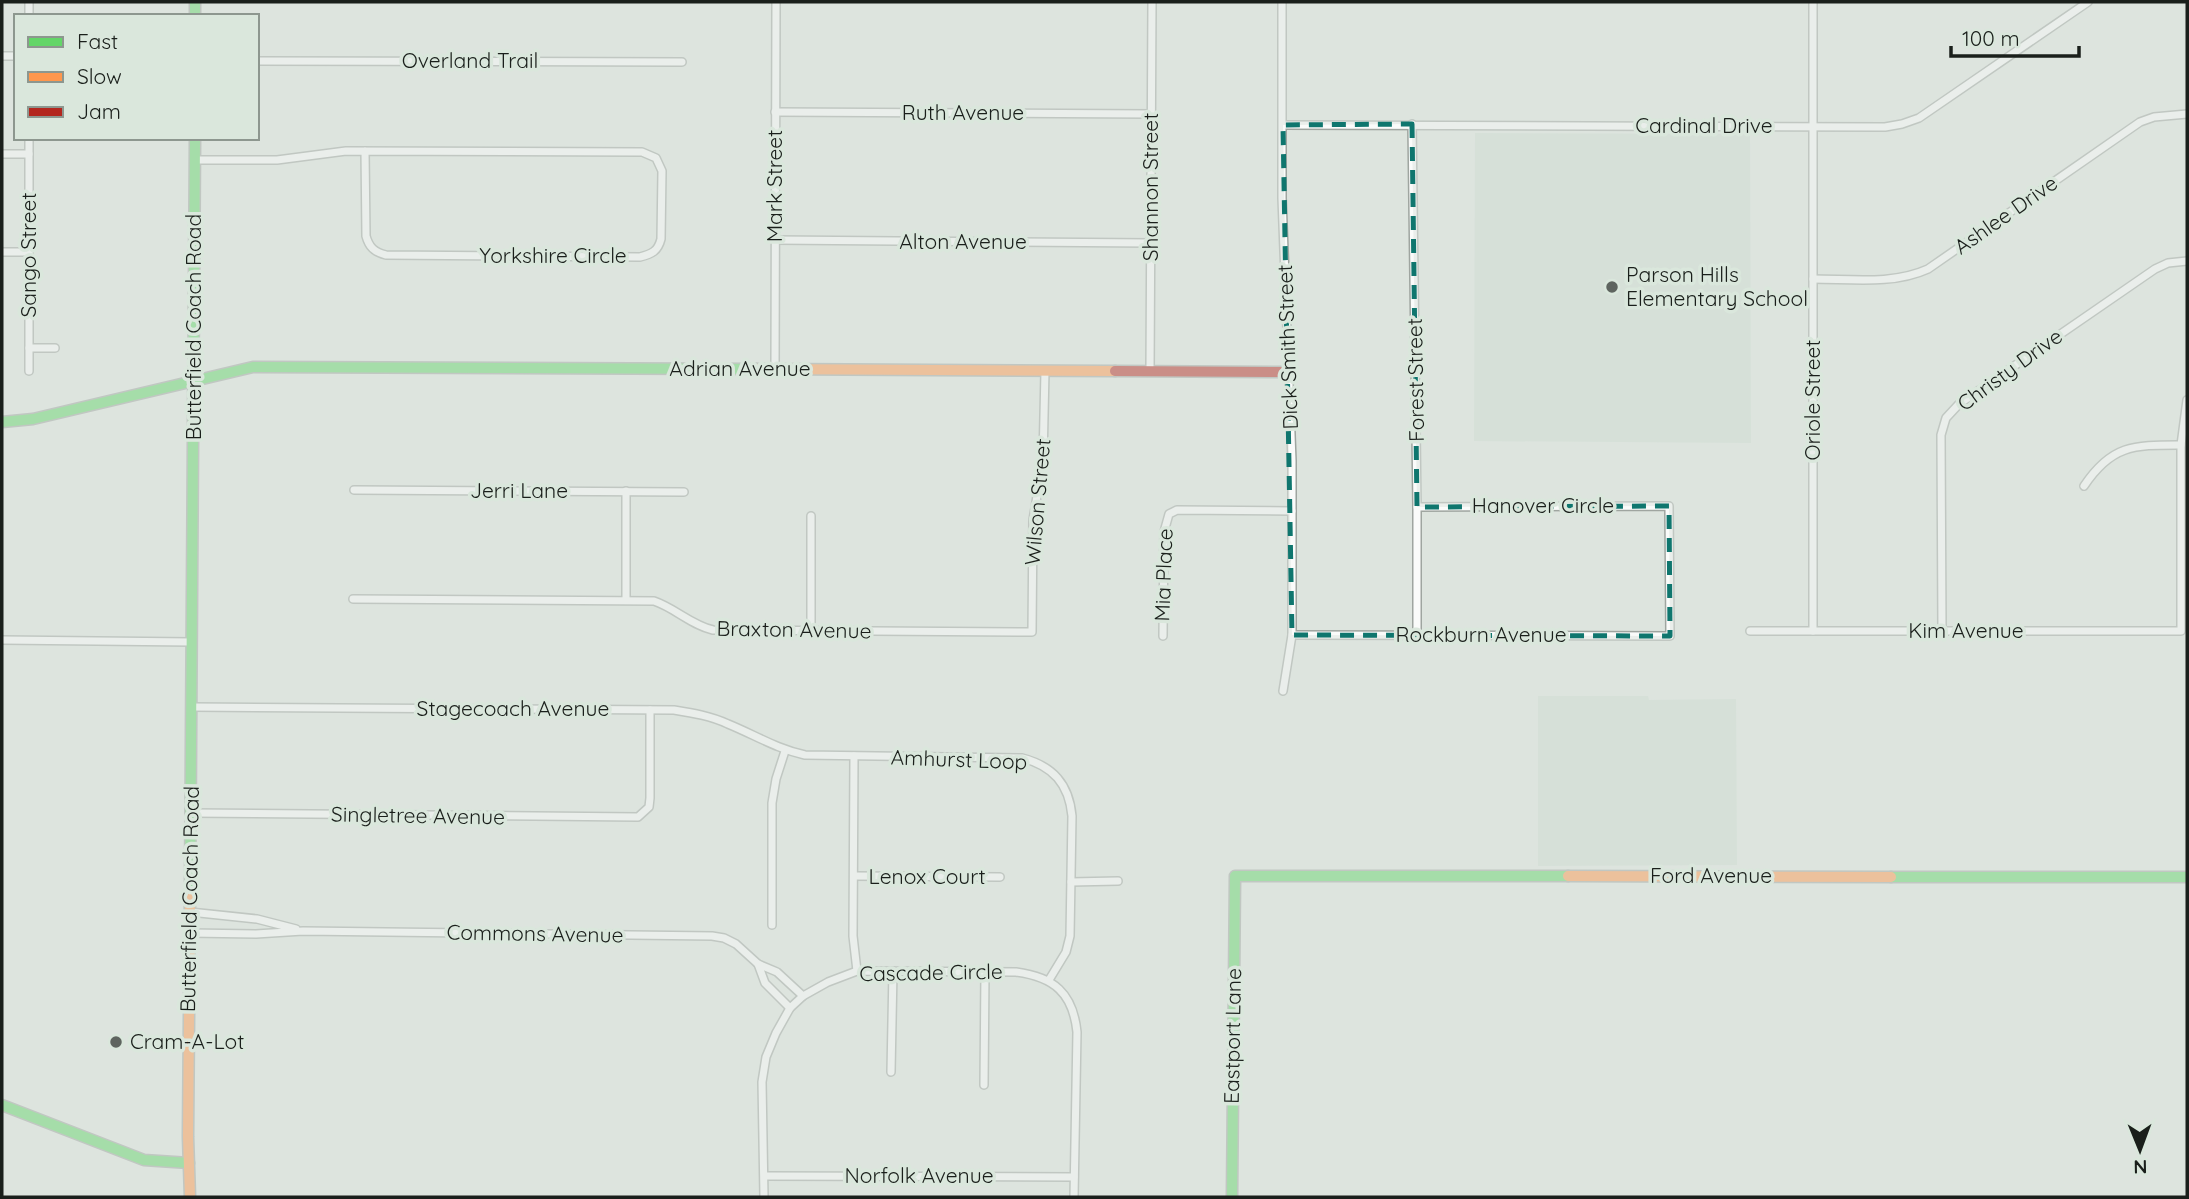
<svg xmlns="http://www.w3.org/2000/svg" width="2189" height="1199" font-family="Quicksand,sans-serif">
  <style>
    .built { fill: #cedcd1 }
    .lines { fill: none; stroke-linecap: round; stroke-linejoin: round }
    .street-casing { stroke: #9fa5a0; stroke-width: 10 }
    .fast-casing { stroke: #9fa5a0; stroke-width: 13 }
    .slow-casing { stroke: #9fa5a0; stroke-width: 13 }
    .jam-casing { stroke: #9fa5a0; stroke-width: 13 }
    .street { stroke: #fafbfa; stroke-width: 7 }
    .fast { stroke: #63d668; stroke-width: 10 }
    .slow { stroke: #ff974d; stroke-width: 10 }
    .jam { stroke: #b3261e; stroke-width: 10 }
    .marked { fill: none; stroke: #0f766e; stroke-width: 5; stroke-dasharray: 14 9; stroke-linejoin: round }
    .poi-dot { fill: #5e645f; stroke: #dae7dc; stroke-width: 2.5 }
    .labels { text-anchor: middle; stroke-width: 7; stroke-linejoin: round; paint-order: stroke }
    .street-label { font-size: 21px; fill: #1a1f1b; stroke: #dae7dc }
    .poi-label { font-size: 21px; fill: #1a1f1b; stroke: #dae7dc; text-anchor: start }
  </style>
  <rect width="100%" height="100%" fill="#dde4de"/>
  <!-- built -->
  <g class="built">
    <polygon points="1475,133 1750,134 1751,443 1474,441"/>
    <polygon points="1538,696 1648,696 1649,700 1736,699 1737,865 1538,866"/>
  </g>
  <g class="lines">
    <!-- street casing -->
    <g class="street-casing">
      <g id="street">
        <polyline points="29,2 29,16"/>
        <polyline points="1282,2 1282,198 1292,461 1292,635 1283,691"/>
        <polyline points="2,56 16,56"/>
        <polyline points="257,61 682,62"/>
        <polyline points="775,112 1151,114"/>
        <polyline points="1412,124 1417,507 1417,635"/>
        <polyline points="1283,125 1885,127 1902,124 1919,118 2088,2"/>
        <polyline points="2,154 29,154"/>
        <path d="M195 160H277L346 151 642 152 656 158 662 171 661 239C658 251 652 254 640 257L386 255C374 252 369 247 366 236L365 151"/>
        <polyline points="775,240 1151,243"/>
        <polyline points="2,252 29,252"/>
        <path d="M1813 279C1851 279 1893 285 1928 269L2140 122 2154 117 2187 114"/>
        <polyline points="29,348 55,348"/>
        <polyline points="775,369 776,2"/>
        <polyline points="29,371 29,138"/>
        <polyline points="1150,372 1152,2"/>
        <path d="M2084 486C2112 444 2135 445 2181 445"/>
        <polyline points="354,490 684,492"/>
        <path d="M353 599 654 601C675 608 691 625 713 630L1032 632 1033 520 1043 460 1045 371"/>
        <polyline points="626,600 626,491"/>
        <polyline points="811,631 811,516"/>
        <polyline points="1750,631 2181,631 2181,445 2187,400"/>
        <polyline points="1813,631 1813,2"/>
        <polyline points="1942,631 1941,435 1946,418 1959,404 2155,269 2168,263 2187,261"/>
        <polyline points="1292,635 1670,636 1669,506 1417,507"/>
        <polyline points="1163,636 1164,532 1169,514 1177,510 1292,511"/>
        <polyline points="2,640 192,642"/>
        <path d="M192 707 674 710C693 713 711 716 728 724 755 735 777 749 805 755L1022 758C1053 766 1069 784 1072 816L1070 936 1066 952 1049 980"/>
        <polyline points="854,756 853,936 857,971"/>
        <polyline points="191,813 638,817 649,807 650,798 650,710"/>
        <polyline points="854,876 1000,877"/>
        <polyline points="1071,882 1118,881"/>
        <polyline points="190,912 257,919 296,929"/>
        <polyline points="772,925 772,803 776,779 785,751"/>
        <polyline points="190,933 256,934 303,931 712,936 724,938 736,944 758,964 777,972 803,996"/>
        <polyline points="758,964 765,983 790,1008"/>
        <polyline points="891,1072 893,971"/>
        <polyline points="984,1085 985,972"/>
        <polyline points="765,1176 1074,1177"/>
        <path d="M764 1197 762 1082 766 1057 776 1033 790 1008 803 996 828 982 857 971 1016 972C1054 977 1073 993 1077 1032L1074 1197"/>
      </g>
    </g>
    <!-- fast casing -->
    <g class="fast-casing">
      <g id="fast">
        <polyline points="195,2 195,16"/>
        <polyline points="2,422 33,419 253,367 756,369"/>
        <polyline points="1891,877 2187,877"/>
        <polyline points="190,893 195,138"/>
        <polyline points="2,1105 144,1160 189,1163"/>
        <polyline points="1232,1197 1235,876 1568,876"/>
      </g>
    </g>
    <!-- slow casing -->
    <g class="slow-casing">
      <g id="slow">
        <polyline points="756,369 1115,371"/>
        <polyline points="1568,876 1891,877"/>
        <polyline points="190,893 188,1137 190,1197"/>
      </g>
    </g>
    <!-- jam casing -->
    <g class="jam-casing">
      <polyline id="jam" points="1115,371 1289,372"/>
    </g>
    <!-- street -->
    <use href="#street" class="street"/>
    <!-- fast -->
    <use href="#fast" class="fast"/>
    <!-- slow -->
    <use href="#slow" class="slow"/>
    <!-- jam -->
    <use href="#jam" class="jam"/>
  </g>
  <!-- marked area -->
  <path d="M0 0H2189V1199H0ZM1412 124 1417 507 1669 506 1670 636 1292 635 1283 125Z" fill="#dde4de" fill-opacity=".55" fill-rule="evenodd"/>
  <path class="marked" d="M1412 124 1417 507 1669 506 1670 636 1292 635 1283 125Z"/>
  <!-- markers -->
  <g class="poi-dot">
    <circle cx="1612" cy="287" r="7"/>
    <circle cx="116" cy="1042" r="7"/>
  </g>
  <g class="labels">
    <!-- street labels -->
    <g class="street-label">
      <text x="470" y="68">Overland Trail</text>
      <text x="963" y="120">Ruth Avenue</text>
      <text x="1704" y="133">Cardinal Drive</text>
      <text transform="translate(775 186) rotate(-90)" y="7">Mark Street</text>
      <text transform="translate(1151 187) rotate(-90)" y="7">Shannon Street</text>
      <text transform="translate(2006 215) rotate(-35)" y="7">Ashlee Drive</text>
      <text x="963" y="249">Alton Avenue</text>
      <text transform="translate(29 255) rotate(-90)" y="7">Sango Street</text>
      <text x="553" y="263">Yorkshire Circle</text>
      <text transform="translate(194 327) rotate(-90)" y="7">Butterfield Coach Road</text>
      <text transform="translate(1288 347) rotate(-92)" y="7">Dick Smith Street</text>
      <text x="740" y="376">Adrian Avenue</text>
      <text transform="translate(2010 370) rotate(-36)" y="7">Christy Drive</text>
      <text transform="translate(1416 380) rotate(-91)" y="7">Forest Street</text>
      <text transform="translate(1813 400) rotate(-90)" y="7">Oriole Street</text>
      <text x="519" y="498">Jerri Lane</text>
      <text transform="translate(1038 502) rotate(-85)" y="7">Wilson Street</text>
      <text x="1543" y="513">Hanover Circle</text>
      <text transform="translate(1164 575) rotate(-88)" y="7">Mia Place</text>
      <text transform="translate(794 630) rotate(1)" y="7">Braxton Avenue</text>
      <text x="1966" y="638">Kim Avenue</text>
      <text x="1481" y="642">Rockburn Avenue</text>
      <text x="513" y="716">Stagecoach Avenue</text>
      <text transform="translate(959 760) rotate(2)" y="7">Amhurst Loop</text>
      <text transform="translate(418 816) rotate(1)" y="7">Singletree Avenue</text>
      <text x="1711" y="883">Ford Avenue</text>
      <text x="927" y="884">Lenox Court</text>
      <text transform="translate(190 899) rotate(-89)" y="7">Butterfield Coach Road</text>
      <text transform="translate(535 934) rotate(1)" y="7">Commons Avenue</text>
      <text transform="translate(931 973) rotate(-1)" y="7">Cascade Circle</text>
      <text transform="translate(1233 1036) rotate(-89)" y="7">Eastport Lane</text>
      <text x="919" y="1183">Norfolk Avenue</text>
    </g>
    <!-- poi labels -->
    <g class="poi-label">
      <text x="1626" y="282">Parson Hills<tspan x="1626" dy="24">Elementary School</tspan></text>
      <text x="130" y="1049">Cram-A-Lot</text>
    </g>
  </g>
  <!-- border -->
  <rect width="2189" height="1199" fill="none" stroke="#1a1f1b" stroke-width="7"/>
  <!-- legend -->
  <rect x="14" y="14" width="245" height="126" fill="#dae7dc" stroke="#8d978f" stroke-width="2"/>
  <rect x="28" y="37" width="35" height="10" fill="#63d668" stroke="#8d978f" stroke-width="2"/>
  <text x="77" y="49" font-size="21" fill="#1a1f1b">Fast</text>
  <rect x="28" y="72" width="35" height="10" fill="#ff974d" stroke="#8d978f" stroke-width="2"/>
  <text x="77" y="84" font-size="21" fill="#1a1f1b">Slow</text>
  <rect x="28" y="107" width="35" height="10" fill="#b3261e" stroke="#8d978f" stroke-width="2"/>
  <text x="77" y="119" font-size="21" fill="#1a1f1b">Jam</text>
  <!-- north arrow -->
  <g transform="translate(2140 1150) rotate(179)" stroke="#dae7dc" stroke-width="5" paint-order="stroke">
  <path d="M0-5L12 26L0 18L-12 26Z" fill="#1a1f1b"/>
  <text y="-10" font-size="19" font-weight="bold" text-anchor="middle" fill="#1a1f1b">N</text>
  </g>
  <!-- scale -->
  <path d="M1951 46v10h128v-10" fill="none" stroke="#1a1f1b" stroke-width="3.5"/>
  <text x="1962" y="46" font-size="21" fill="#1a1f1b" stroke="#dae7dc" stroke-width="5" paint-order="stroke">100 m</text>
</svg>
